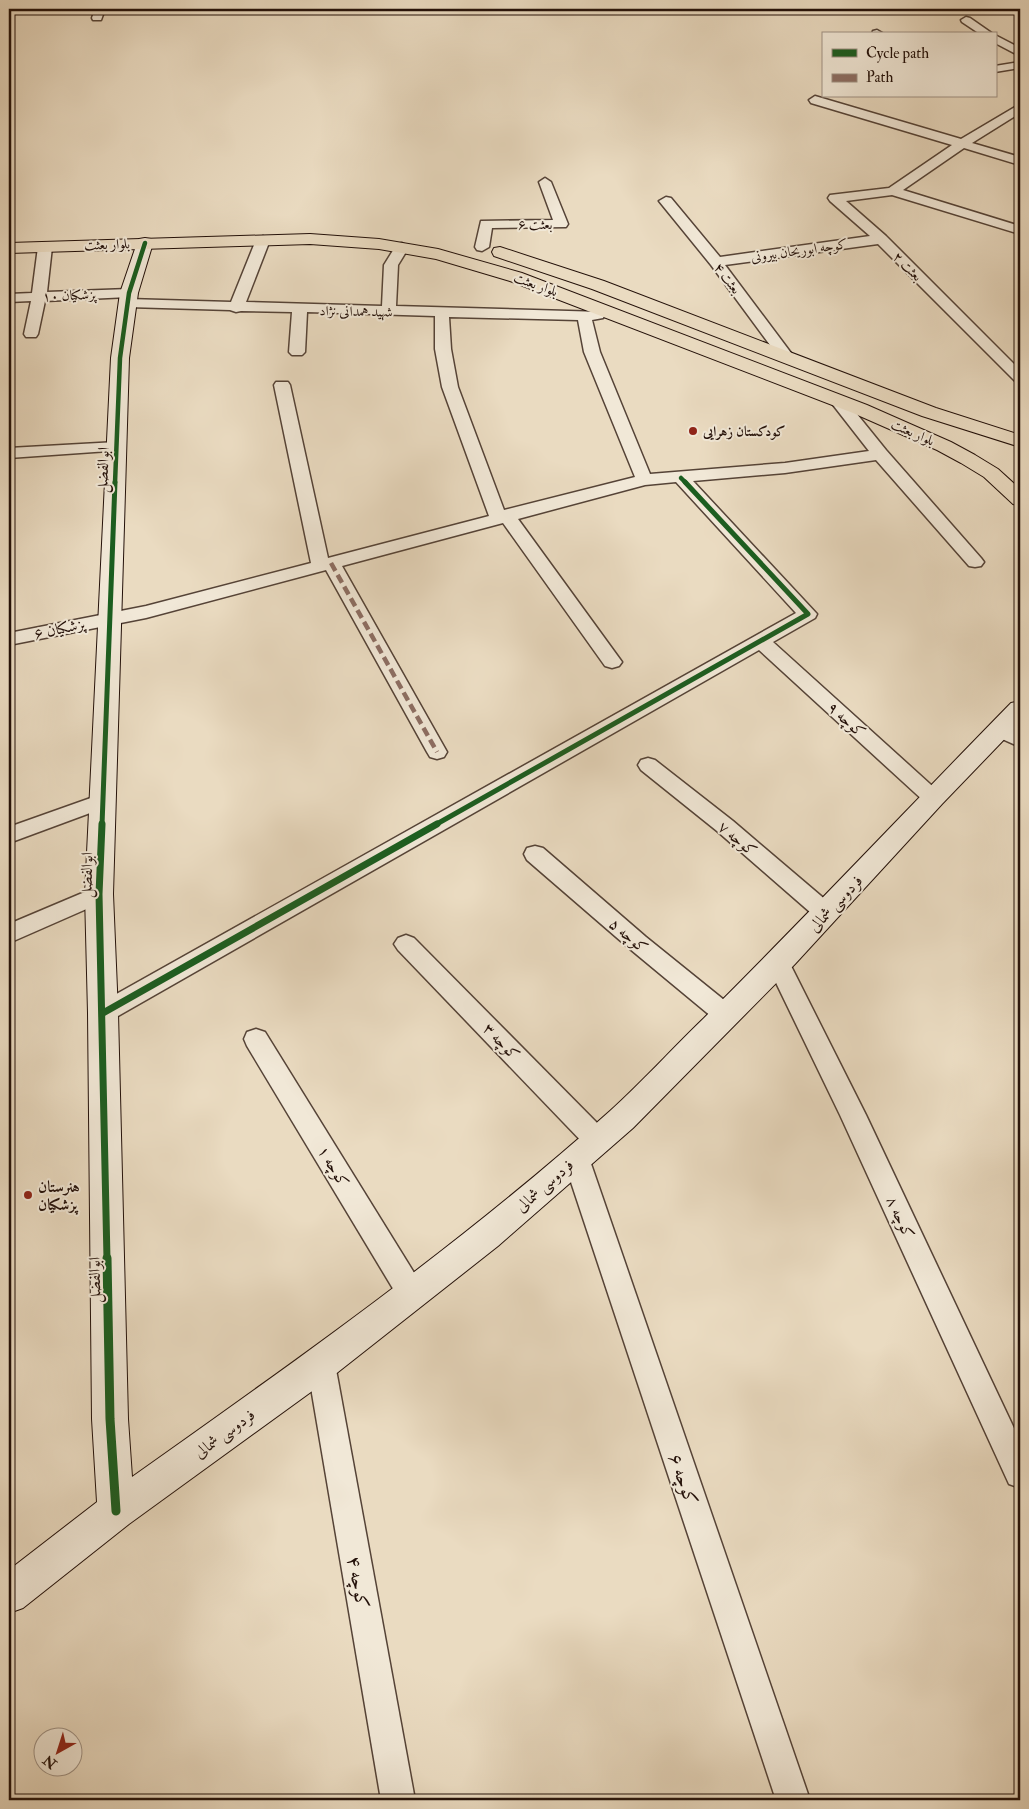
<svg xmlns="http://www.w3.org/2000/svg" width="1029" height="1809" font-family="'IM FELL Double Pica',Amiri,serif">
  <style>
    .lines { fill: none; stroke-linecap: round; stroke-linejoin: round }
    .street-casing { stroke: #554337; stroke-width: 3 }
    .secondary-casing { stroke: #231009; stroke-width: 2 }
    .primary-casing { stroke: #231009; stroke-width: 2 }
    .street { fill: #f1e8d7; fill-rule: evenodd }
    .secondary { fill: #f1e8d7; fill-rule: evenodd }
    .primary { fill: #eadbc1; fill-rule: evenodd }
    .quiet { stroke: #8d6e63; stroke-width: 4.5; stroke-dasharray: 9 4.5; stroke-linecap: butt }
    .cycleway-far3-casing { stroke: #f1e8d7; stroke-width: 6 }
    .cycleway-far2-casing { stroke: #f1e8d7; stroke-width: 8 }
    .cycleway-far1-casing { stroke: #f1e8d7; stroke-width: 10 }
    .cycleway-casing { stroke: #f1e8d7; stroke-width: 12 }
    .cycleway-far3 { stroke: #1b5e20; stroke-width: 4.5 }
    .cycleway-far2 { stroke: #1b5e20; stroke-width: 5 }
    .cycleway-far1 { stroke: #1b5e20; stroke-width: 7 }
    .cycleway { stroke: #1b5e20; stroke-width: 9 }
    .poi-dot { fill: #8f2418; stroke: #f1e8d7; stroke-width: 2 }
    .labels { text-anchor: middle; stroke-width: 4; stroke-linejoin: round; paint-order: stroke }
    .far-street-label { font-size: 14px; fill: #231009; stroke: #f1e8d7 }
    .far-poi-label { font-size: 14px; font-weight: bold; fill: #231009; stroke: #f1e8d7; text-anchor: start }
    .street-label { font-size: 16px; fill: #231009; stroke: #f1e8d7 }
    .poi-label { font-size: 16px; font-weight: bold; fill: #231009; stroke: #f1e8d7; text-anchor: start }
    .near-street-label { font-size: 19px; fill: #231009; stroke: #f1e8d7 }
  </style>
  <rect width="100%" height="100%" fill="#eadbc1"/>
  <filter id="stains"><feTurbulence type="fractalNoise" baseFrequency=".004" numOctaves="4"/><feColorMatrix values="0 0 0 0 .2 0 0 0 0 .09 0 0 0 0 .02 0 0 0 .5 -.17"/></filter>
  <radialGradient id="worn" r=".72"><stop offset=".6" stop-color="#630" stop-opacity="0"/><stop offset="1" stop-color="#630" stop-opacity=".3"/></radialGradient>
  <g class="lines">
    <!-- street casing -->
    <g class="street-casing">
      <g id="street">
        <polygon points="95,9 105,9 101,20 93,20 92,18"/>
        <polygon points="966,17 970,18 993,34 980,34 962,22 961,20"/>
        <polygon points="877,30 884,34 872,34 873,31"/>
        <polygon points="995,35 1020,48 1020,56 995,43"/>
        <polygon points="1020,62 1020,68 995,72 995,66"/>
        <polygon points="815,96 961,139 1020,104 1020,113 972,143 1020,157 1020,165 964,148 903,190 1020,226 1020,234 892,195 846,201 886,236 1020,370 1020,383 1015,381 878,244 725,265 794,357 791,360 781,360 711,265 659,201 666,197 671,198 720,257 870,236 830,201 828,198 830,195 889,188 952,145 811,103 809,100"/>
        <polygon points="545,178 551,182 568,224 566,227 492,228 489,247 482,251 477,250 475,247 481,221 553,220 539,182"/>
        <path d="M263 236 270 240 246 302 382 306 384 265 397 244 402 243 409 247 398 265 396 306 603 312 605 315 603 318 592 320 600 352 650 474 785 463 869 451 830 401 832 398H844L886 450 981 558 984 562 981 566 975 567 969 566 876 460 785 473 693 481 817 614 815 618 773 642 940 793 944 798 940 803 933 805 926 803 759 650 111 1020 103 1023 95 1020 91 1013 95 1006 796 613 676 482 645 485 518 519 622 662 619 666 612 668 605 666 503 523 342 566 447 752 444 757 437 759 430 757 427 752 326 570 146 618 9 645V633L146 606 311 563 274 385 276 382H288L290 385 328 558 489 516 442 387 435 349V316L307 312 305 352 302 355H292L289 352 292 312 241 311 236 312 230 310 128 307 123 306 121 303 123 300 128 299 231 302 256 240ZM449 317 578 320 584 352 635 477 504 510 458 387 451 349Z"/>
        <polygon points="45,243 52,247 47,292 129,289 134,290 136,293 134,296 129,297 45,301 38,334 36,337 26,337 24,334 31,301 9,302 9,294 32,293 38,247"/>
        <polygon points="117,442 123,444 125,447 123,450 9,458 9,448"/>
        <polygon points="1000,723 1020,732 1020,747 993,735 990,730 993,725"/>
        <polygon points="648,758 655,760 733,821 834,907 837,913 834,919 826,922 818,919 717,831 641,770 638,765 641,760"/>
        <polygon points="102,794 109,796 113,801 109,806 9,843 9,827"/>
        <polygon points="535,846 543,848 646,937 734,1008 738,1015 734,1022 726,1025 718,1022 630,949 527,860 524,854 527,848"/>
        <polygon points="99,886 107,888 110,894 107,900 9,943 9,924"/>
        <polygon points="406,935 414,938 606,1132 610,1140 606,1148 597,1151 588,1148 398,950 394,944 398,938"/>
        <polygon points="778,953 786,956 866,1115 1020,1441 1020,1488 1009,1484 840,1115 766,962 770,956"/>
        <polygon points="256,1029 265,1032 421,1284 425,1293 421,1302 411,1306 401,1302 247,1046 244,1039 247,1032"/>
        <polygon points="576,1147 585,1150 589,1158 810,1800 776,1800 563,1158 567,1150"/>
        <polygon points="321,1350 331,1354 335,1364 415,1800 381,1800 307,1364 311,1354"/>
      </g>
    </g>
    <!-- secondary casing -->
    <g class="secondary-casing">
      <path id="secondary" d="M145 238 151 239 153 243 138 293 129 358 113 894 118 1013 128 1419 132 1477C296 1361 460 1245 610 1111 642 1082 671 1050 702 1020 807 916 908 808 1011 703L1020 701V723L942 804 795 964 633 1128 498 1246 333 1376 129 1524 23 1608 9 1613V1570L97 1502 92 1419 88 1013 85 894 111 358 120 293 137 243 139 239Z"/>
    </g>
    <!-- primary casing -->
    <g class="primary-casing">
      <g id="primary">
        <polygon points="310,234 379,239 438,249 522,273 867,405 951,442 975,455 998,469 1020,489 1020,506 1013,504 984,477 961,463 937,450 853,413 510,281 436,259 379,249 310,244 9,253 9,243"/>
        <polygon points="500,247 604,281 936,408 1020,435 1020,447 922,416 592,289 494,256 492,252 494,248"/>
      </g>
    </g>
    <!-- street -->
    <use href="#street" class="street"/>
    <!-- secondary -->
    <use href="#secondary" class="secondary"/>
    <!-- primary -->
    <use href="#primary" class="primary"/>
    <!-- quiet -->
    <polyline class="quiet" points="331,563 437,752"/>
    <!-- cycleway-far3 casing -->
    <g class="cycleway-far3-casing">
      <g id="cycleway-far3">
        <polyline points="681,478 686,483"/>
        <polyline points="115,483 120,358 129,293 145,243"/>
      </g>
    </g>
    <!-- cycleway-far2 casing -->
    <g class="cycleway-far2-casing">
      <g id="cycleway-far2">
        <polyline points="102,825 115,482"/>
        <polyline points="435,825 808,614 685,482"/>
      </g>
    </g>
    <!-- cycleway-far1 casing -->
    <g class="cycleway-far1-casing">
      <g id="cycleway-far1">
        <polyline points="102,824 99,894 107,1259"/>
        <polyline points="103,1013 437,824"/>
      </g>
    </g>
    <!-- cycleway casing -->
    <g class="cycleway-casing">
      <polyline id="cycleway" points="107,1258 110,1419 116,1511"/>
    </g>
    <!-- cycleway-far3 -->
    <use href="#cycleway-far3" class="cycleway-far3"/>
    <!-- cycleway-far2 -->
    <use href="#cycleway-far2" class="cycleway-far2"/>
    <!-- cycleway-far1 -->
    <use href="#cycleway-far1" class="cycleway-far1"/>
    <!-- cycleway -->
    <use href="#cycleway" class="cycleway"/>
  </g>
  <!-- markers -->
  <g class="poi-dot">
    <circle cx="693" cy="431" r="5"/>
    <circle cx="28" cy="1195" r="5"/>
  </g>
  <g class="labels">
    <!-- far-street labels -->
    <g class="far-street-label">
      <text x="535" y="229">بعثت ۶</text>
      <text transform="translate(107 244) rotate(-2)" y="5">بلوار بعثت</text>
      <text transform="translate(799 250) rotate(-8)" y="5">کوچه ابوریحان بیرونی</text>
      <text transform="translate(908 266) rotate(45)" y="5">بعثت ۲</text>
      <text transform="translate(728 278) rotate(53)" y="5">بعثت ۴</text>
      <text transform="translate(536 284) rotate(20)" y="5">بلوار بعثت</text>
      <text transform="translate(69 295) rotate(-2)" y="5">پزشکیان ۱۰</text>
      <text transform="translate(356 311) rotate(1)" y="5">شهید همدانی نژاد</text>
      <text transform="translate(913 432) rotate(24)" y="5">بلوار بعثت</text>
    </g>
    <!-- far-poi labels -->
    <g class="far-poi-label">
      <text x="703" y="436">کودکستان زهرایی</text>
    </g>
    <!-- street labels -->
    <g class="street-label">
      <text transform="translate(102 470) rotate(-88)" y="6">ابوالفضل</text>
      <text transform="translate(59 628) rotate(-12)" y="6">پزشکیان ۶</text>
      <text transform="translate(847 719) rotate(42)" y="6">کوچه ۹</text>
      <text transform="translate(738 838) rotate(40)" y="6">کوچه ۷</text>
      <text transform="translate(86 875) rotate(-89)" y="6">ابوالفضل</text>
      <text transform="translate(835 903) rotate(-47)" y="6">فردوسی شمالی</text>
      <text transform="translate(629 935) rotate(40)" y="6">کوچه ۵</text>
      <text transform="translate(502 1041) rotate(46)" y="6">کوچه ۳</text>
      <text transform="translate(334 1166) rotate(59)" y="6">کوچه ۱</text>
      <text transform="translate(544 1185) rotate(-41)" y="6">فردوسی شمالی</text>
      <text transform="translate(901 1217) rotate(65)" y="6">کوچه ۸</text>
      <text transform="translate(94 1280) rotate(-91)" y="6">ابوالفضل</text>
      <text transform="translate(224 1433) rotate(-36)" y="6">فردوسی شمالی</text>
    </g>
    <!-- poi labels -->
    <g class="poi-label">
      <text x="38" y="1192">هنرستان<tspan x="38" dy="18">پزشکیان</tspan></text>
    </g>
    <!-- near-street labels -->
    <g class="near-street-label">
      <text transform="translate(684 1479) rotate(71)" y="7">کوچه ۶</text>
      <text transform="translate(359 1582) rotate(80)" y="7">کوچه ۴</text>
    </g>
  </g>
  <!-- margin -->
  <rect width="1029" height="1809" fill="none" stroke="#eadbc1" stroke-width="30"/>
  <rect x="10" y="10" width="1009" height="1789" fill="none" stroke="#231009" stroke-width="2.5"/>
  <rect x="15" y="15" width="999" height="1779" fill="none" stroke="#231009"/>
  <!-- legend -->
  <rect x="822" y="32" width="175" height="65" fill="#f1e8d7" stroke="#9f9285"/>
  <rect x="832" y="49" width="25" height="8" fill="#1b5e20" stroke="#9f9285"/>
  <text x="866" y="58" font-size="15" fill="#231009">Cycle path</text>
  <rect x="832" y="74" width="25" height="8" fill="#8d6e63" stroke="#9f9285"/>
  <text x="866" y="82" font-size="15" fill="#231009">Path</text>
  <!-- north arrow -->
  <g transform="translate(58 1752) rotate(219)"><circle r="24" fill="#f1e8d7" stroke="#9f9285"/>
  <path d="M0-4L9 19L0 12L-9 19Z" fill="#8f2418"/>
  <text y="-8" font-size="14" font-weight="bold" text-anchor="middle" fill="#231009">N</text>
  </g>
  <rect width="100%" height="100%" filter="url(#stains)"/>
  <rect width="100%" height="100%" fill="url(#worn)"/>
</svg>
